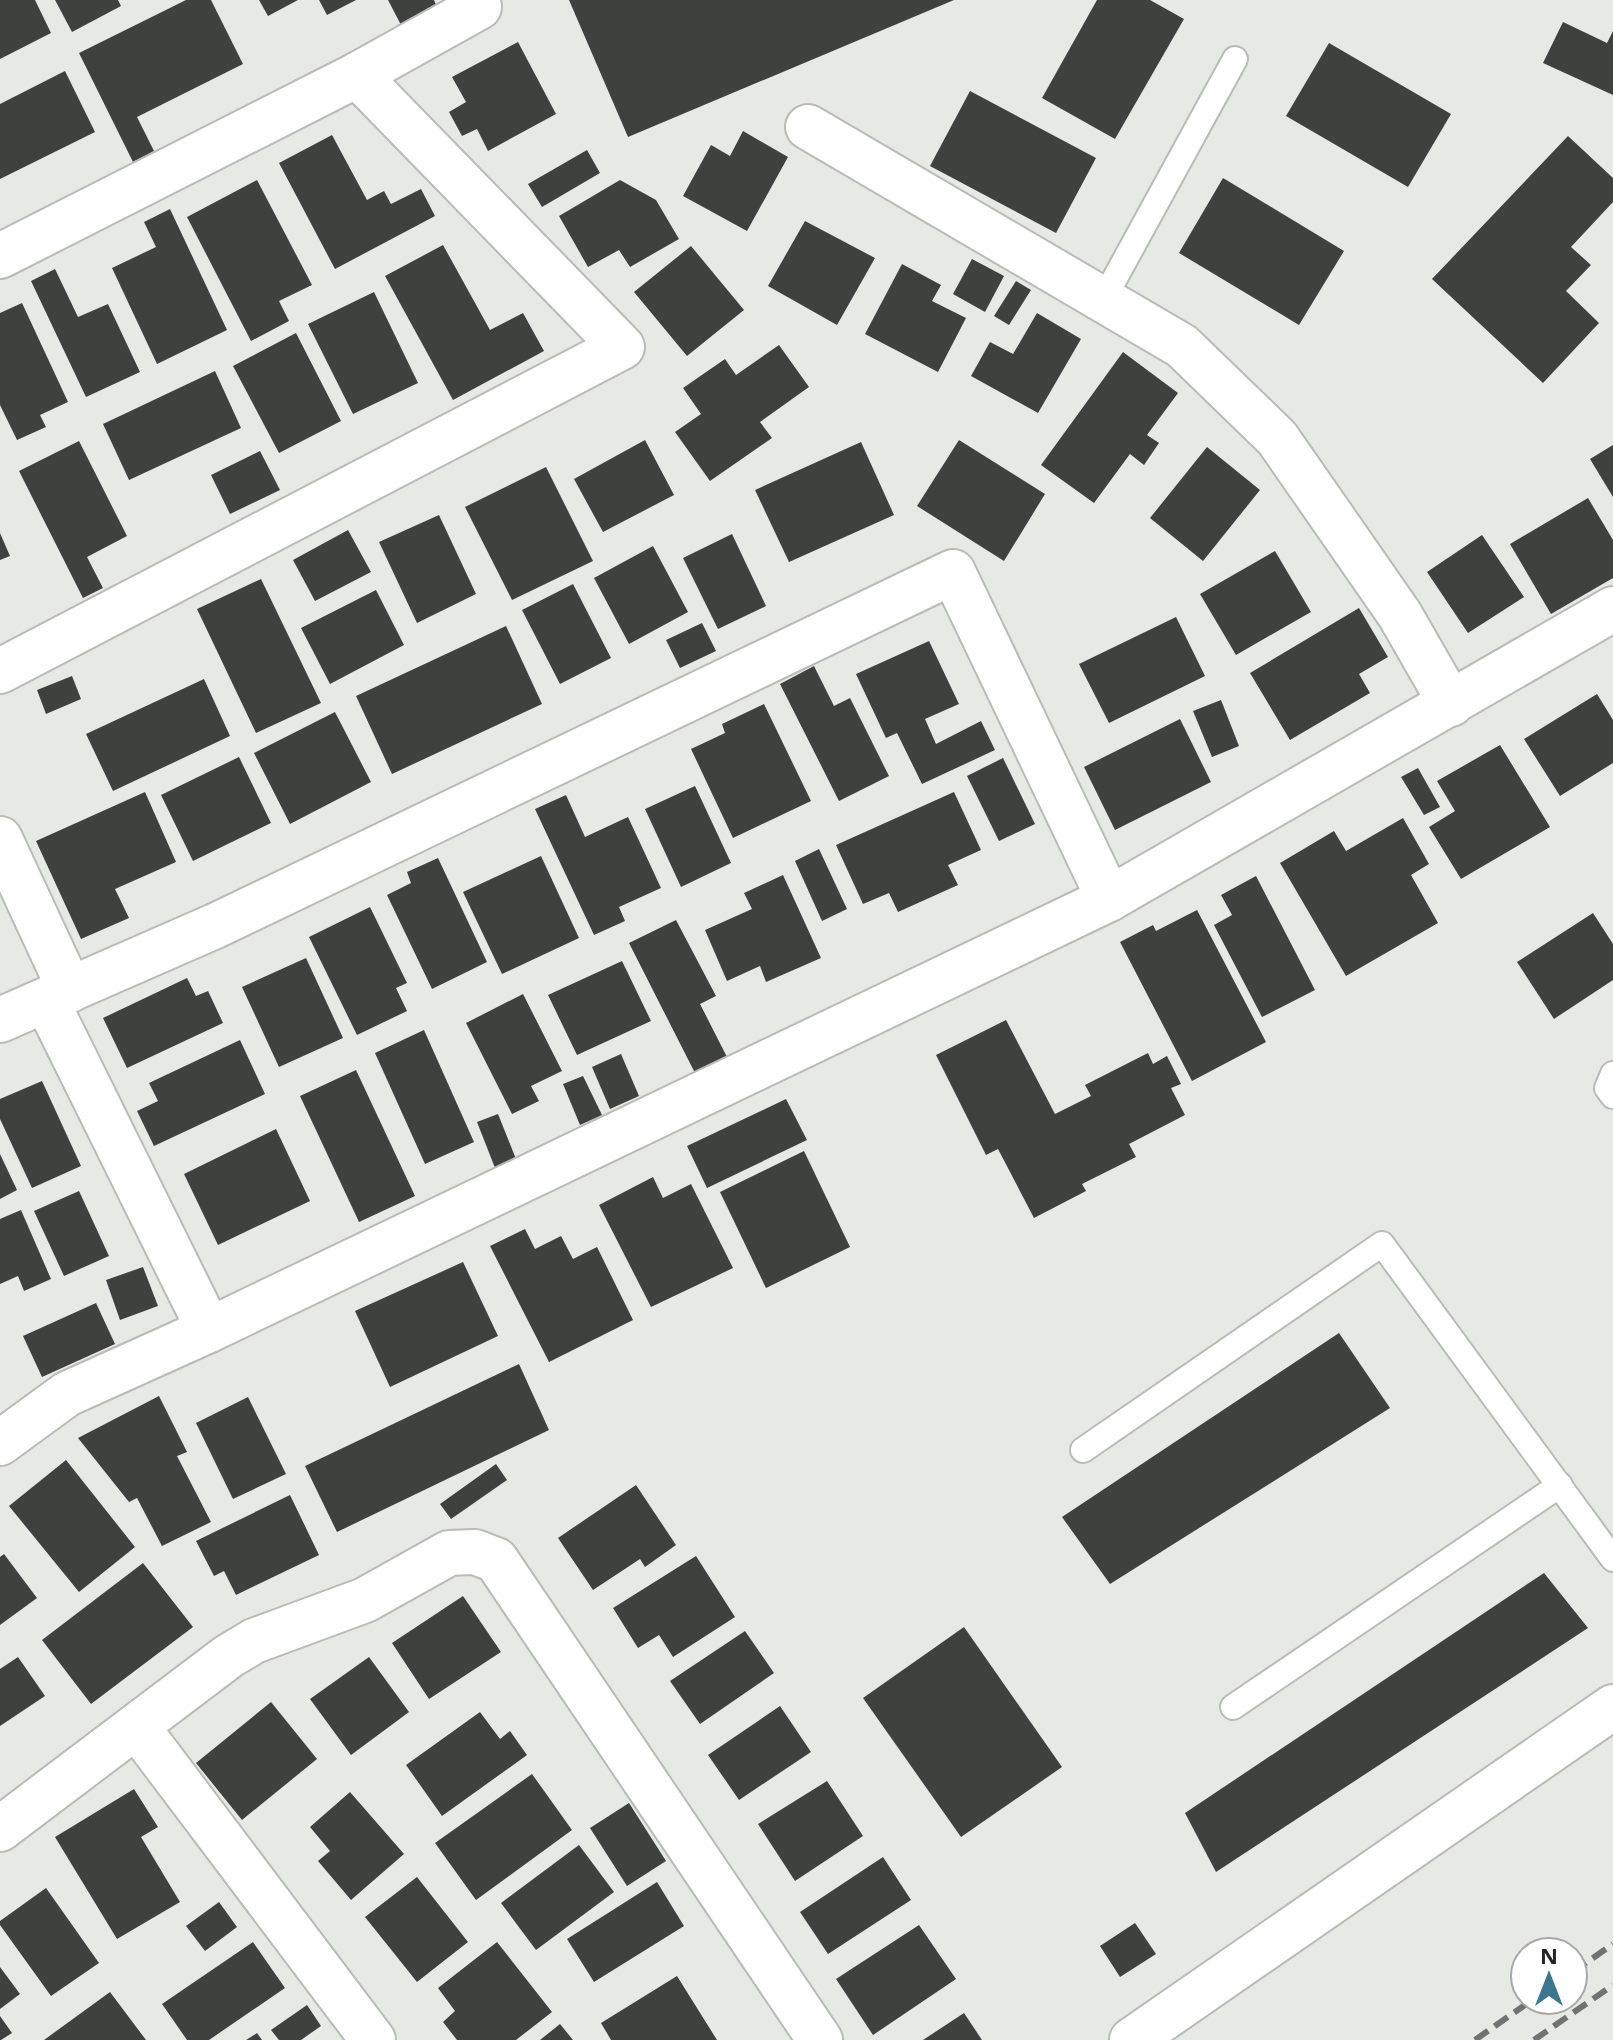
<svg xmlns="http://www.w3.org/2000/svg" width="1613" height="2040" font-family="'Open Sans',sans-serif">
  <style>
    .building { fill: #3e413e }
    .lines { fill: none; stroke-linecap: round; stroke-linejoin: round }
    .lane-casing { stroke: #b9bbb6; stroke-width: 28 }
    .street-casing { stroke: #b9bbb6; stroke-width: 48 }
    .lane { stroke: #fff; stroke-width: 24 }
    .street { stroke: #fff; stroke-width: 44 }
    .rail { stroke: #717370; stroke-width: 6; stroke-dasharray: 16 8; stroke-linecap: butt }
  </style>
  <rect width="100%" height="100%" fill="#e7e9e4"/>
  <!-- building -->
  <g class="building">
    <polygon points="0,0 35,0 51,33 0,59"/>
    <polygon points="55,0 118,0 121,6 72,32"/>
    <polygon points="186,0 211,0 243,64 137,117 154,151 133,162 79,53"/>
    <polygon points="259,0 298,0 268,16"/>
    <polygon points="319,0 356,0 327,15"/>
    <polygon points="388,0 434,0 437,7 401,25"/>
    <polygon points="569,0 954,0 628,137"/>
    <polygon points="1097,0 1150,0 1184,19 1115,139 1042,98"/>
    <polygon points="1563,22 1607,43 1613,31 1613,95 1543,63"/>
    <polygon points="518,42 556,114 488,151 477,129 462,136 449,112 466,102 452,77"/>
    <polygon points="1329,43 1451,114 1408,187 1286,116"/>
    <polygon points="65,71 95,132 0,179 0,104"/>
    <polygon points="970,91 1096,158 1056,233 930,166"/>
    <polygon points="743,131 788,157 747,231 683,196 711,145 730,156"/>
    <polygon points="332,135 367,200 384,191 391,204 421,189 435,216 335,269 279,163"/>
    <polygon points="1568,136 1613,178 1613,202 1571,247 1591,265 1566,291 1599,323 1543,383 1432,279"/>
    <polygon points="587,150 600,173 542,207 528,184"/>
    <polygon points="1223,178 1344,251 1299,325 1179,253"/>
    <polygon points="257,180 312,285 279,301 289,321 251,341 187,217"/>
    <polygon points="620,180 656,200 679,239 630,267 619,250 588,267 559,216"/>
    <polygon points="170,209 227,330 157,364 112,268 156,247 144,222"/>
    <polygon points="805,221 875,258 837,325 768,286"/>
    <polygon points="443,245 490,330 523,313 544,351 453,400 385,276"/>
    <polygon points="691,246 744,310 687,356 634,292"/>
    <polygon points="972,259 1004,276 985,312 953,294"/>
    <polygon points="902,264 941,285 932,301 966,318 938,372 865,334"/>
    <polygon points="55,269 78,317 108,304 140,372 86,397 31,281"/>
    <polygon points="1016,281 1031,290 1009,325 994,316"/>
    <polygon points="374,292 418,383 353,414 308,324"/>
    <polygon points="22,303 68,402 40,415 46,427 17,440 0,405 0,313"/>
    <polygon points="1037,313 1081,339 1038,413 971,376 990,342 1013,354"/>
    <polygon points="296,333 341,421 279,453 233,366"/>
    <polygon points="779,345 809,387 760,422 772,438 710,481 675,432 701,414 683,388 725,359 736,375"/>
    <polygon points="1123,352 1178,393 1147,435 1159,443 1144,465 1130,454 1094,503 1041,465"/>
    <polygon points="215,371 241,428 129,480 103,424"/>
    <polygon points="645,440 674,495 603,532 574,479"/>
    <polygon points="959,440 1045,494 1004,561 917,506"/>
    <polygon points="79,441 127,536 87,557 103,588 83,598 19,471"/>
    <polygon points="861,442 894,515 789,562 755,490"/>
    <polygon points="1613,445 1613,497 1590,459"/>
    <polygon points="1207,447 1260,490 1203,561 1150,518"/>
    <polygon points="260,451 280,490 230,514 211,475"/>
    <polygon points="546,467 593,561 512,600 465,507"/>
    <polygon points="1588,498 1613,540 1613,578 1551,614 1510,544"/>
    <polygon points="439,515 476,594 417,623 379,542"/>
    <polygon points="348,530 371,572 315,601 293,560"/>
    <polygon points="0,533 10,556 0,560"/>
    <polygon points="732,534 766,606 718,629 683,558"/>
    <polygon points="1482,535 1524,597 1468,633 1427,572"/>
    <polygon points="653,546 688,612 629,644 594,578"/>
    <polygon points="1275,551 1311,612 1236,655 1200,594"/>
    <polygon points="261,579 321,703 256,733 197,609"/>
    <polygon points="573,584 611,658 560,684 522,610"/>
    <polygon points="376,590 404,645 330,684 301,628"/>
    <polygon points="1359,608 1388,657 1359,674 1370,693 1290,740 1250,673"/>
    <polygon points="1176,617 1205,676 1109,723 1079,664"/>
    <polygon points="702,623 716,651 680,668 666,640"/>
    <polygon points="506,626 542,704 392,774 356,696"/>
    <polygon points="929,641 959,704 925,719 936,744 981,721 995,750 922,784 897,733 886,738 856,674"/>
    <polygon points="814,666 834,706 850,698 889,776 839,801 780,684"/>
    <polygon points="72,676 81,699 46,714 37,690"/>
    <polygon points="204,679 230,736 113,791 86,734"/>
    <polygon points="1597,694 1613,720 1613,763 1560,796 1524,739"/>
    <polygon points="1221,700 1239,746 1212,757 1193,711"/>
    <polygon points="764,704 811,801 733,838 691,749 725,733 722,724"/>
    <polygon points="335,712 371,782 290,824 254,753"/>
    <polygon points="1180,719 1211,782 1115,830 1084,767"/>
    <polygon points="1500,745 1550,827 1461,879 1429,827 1455,811 1437,781"/>
    <polygon points="239,757 271,823 193,861 161,795"/>
    <polygon points="1003,758 1035,824 999,841 967,776"/>
    <polygon points="1418,768 1440,807 1424,815 1401,777"/>
    <polygon points="695,786 731,863 681,887 645,809"/>
    <polygon points="145,792 176,862 115,889 129,918 81,939 36,841"/>
    <polygon points="954,792 981,850 948,865 958,885 898,912 889,893 863,904 836,845"/>
    <polygon points="566,795 585,837 628,817 661,888 619,907 625,921 594,935 535,809"/>
    <polygon points="1403,818 1429,864 1411,875 1438,923 1346,976 1280,863 1334,831 1346,851"/>
    <polygon points="819,849 847,909 822,921 795,861"/>
    <polygon points="541,856 579,938 502,974 463,892"/>
    <polygon points="438,858 487,962 432,989 387,895 411,883 407,872"/>
    <polygon points="783,875 821,958 766,982 760,966 727,981 705,930 752,909 744,893"/>
    <polygon points="1256,876 1315,990 1262,1017 1214,925 1232,915 1221,895"/>
    <polygon points="370,907 407,983 396,988 407,1011 357,1035 309,937"/>
    <polygon points="1197,910 1266,1042 1192,1081 1120,942 1153,925 1156,931"/>
    <polygon points="1593,913 1613,944 1613,980 1554,1019 1517,962"/>
    <polygon points="676,920 716,996 700,1004 727,1057 695,1073 629,943"/>
    <polygon points="306,958 343,1038 279,1067 242,987"/>
    <polygon points="622,961 651,1021 577,1055 548,995"/>
    <polygon points="187,978 196,996 208,991 223,1023 127,1068 103,1018"/>
    <polygon points="523,994 562,1071 531,1086 539,1101 512,1114 466,1023"/>
    <polygon points="1006,1020 1055,1114 1091,1096 1085,1085 1148,1053 1153,1064 1167,1056 1181,1084 1171,1088 1185,1115 1129,1144 1136,1157 1082,1184 1086,1191 1034,1218 998,1149 986,1155 936,1055"/>
    <polygon points="424,1030 474,1142 425,1164 375,1053"/>
    <polygon points="240,1040 265,1094 154,1146 137,1111 158,1101 149,1083"/>
    <polygon points="621,1054 639,1096 610,1109 592,1067"/>
    <polygon points="356,1070 415,1196 359,1222 300,1096"/>
    <polygon points="583,1076 602,1115 580,1125 563,1084"/>
    <polygon points="42,1081 81,1166 32,1188 0,1119 0,1099"/>
    <polygon points="786,1099 807,1140 707,1188 687,1146"/>
    <polygon points="498,1114 516,1159 495,1168 477,1122"/>
    <polygon points="276,1129 310,1201 218,1245 184,1174"/>
    <polygon points="804,1151 850,1247 766,1288 720,1192"/>
    <polygon points="0,1154 17,1190 0,1199"/>
    <polygon points="653,1177 663,1198 691,1184 733,1268 651,1307 599,1205"/>
    <polygon points="79,1191 109,1256 64,1276 34,1211"/>
    <polygon points="21,1210 51,1279 24,1291 18,1276 0,1284 0,1219"/>
    <polygon points="525,1229 535,1249 561,1236 573,1259 597,1247 633,1320 549,1362 490,1246"/>
    <polygon points="463,1262 498,1336 390,1387 355,1311"/>
    <polygon points="143,1267 158,1306 120,1320 106,1280"/>
    <polygon points="96,1303 115,1344 42,1377 23,1336"/>
    <polygon points="1339,1333 1390,1408 1110,1584 1062,1517"/>
    <polygon points="519,1364 549,1430 337,1532 305,1466"/>
    <polygon points="159,1396 187,1452 177,1456 211,1522 162,1546 137,1498 129,1502 78,1438"/>
    <polygon points="248,1397 286,1474 233,1499 196,1423"/>
    <polygon points="66,1460 135,1547 79,1592 9,1506"/>
    <polygon points="496,1464 507,1480 451,1519 440,1504"/>
    <polygon points="636,1485 676,1545 645,1567 640,1559 593,1590 558,1538"/>
    <polygon points="290,1495 319,1555 236,1595 224,1571 214,1576 196,1541"/>
    <polygon points="4,1554 37,1598 0,1625 0,1557"/>
    <polygon points="696,1556 735,1617 673,1657 659,1635 638,1648 613,1608"/>
    <polygon points="143,1563 193,1627 91,1704 42,1640"/>
    <polygon points="1544,1573 1588,1628 1216,1872 1185,1813"/>
    <polygon points="463,1596 501,1652 429,1699 392,1643"/>
    <polygon points="964,1627 1062,1767 961,1837 863,1698"/>
    <polygon points="745,1631 774,1673 700,1724 670,1681"/>
    <polygon points="18,1657 45,1696 0,1726 0,1669"/>
    <polygon points="369,1657 409,1712 351,1755 310,1699"/>
    <polygon points="271,1702 317,1759 242,1820 196,1763"/>
    <polygon points="780,1706 811,1752 739,1800 708,1755"/>
    <polygon points="480,1712 500,1739 510,1731 527,1755 442,1816 406,1765"/>
    <polygon points="532,1774 572,1830 476,1900 435,1843"/>
    <polygon points="827,1781 863,1836 795,1881 758,1824"/>
    <polygon points="134,1789 158,1827 141,1837 180,1902 117,1939 55,1837"/>
    <polygon points="350,1792 404,1854 351,1900 318,1861 330,1851 310,1827"/>
    <polygon points="629,1803 666,1861 627,1886 590,1828"/>
    <polygon points="579,1845 614,1892 536,1950 501,1903"/>
    <polygon points="883,1857 911,1900 828,1954 800,1912"/>
    <polygon points="417,1877 468,1942 417,1982 365,1917"/>
    <polygon points="657,1882 684,1926 594,1982 567,1939"/>
    <polygon points="46,1888 99,1963 51,1996 0,1925 0,1921"/>
    <polygon points="219,1902 237,1927 205,1951 186,1926"/>
    <polygon points="1135,1923 1156,1954 1120,1977 1100,1946"/>
    <polygon points="919,1925 956,1979 873,2035 836,1979"/>
    <polygon points="253,1942 285,1988 209,2040 187,2040 162,2004"/>
    <polygon points="497,1942 552,2012 516,2040 457,2040 443,2022 455,2011 438,1988"/>
    <polygon points="0,1967 20,1994 0,2009"/>
    <polygon points="677,1976 717,2040 611,2040 601,2023"/>
    <polygon points="110,1992 146,2040 44,2040"/>
    <polygon points="307,2005 321,2026 301,2040 279,2040 271,2030"/>
    <polygon points="964,2013 982,2040 923,2040"/>
    <polygon points="0,2016 12,2033 1,2040 0,2040"/>
    <polygon points="560,2024 573,2040 540,2040"/>
    <polygon points="257,2033 262,2040 246,2040"/>
  </g>
  <g class="lines">
    <!-- lane casing -->
    <g class="lane-casing">
      <g id="lane">
        <polyline points="1103,300 1235,59"/>
        <polyline points="1613,1074 1607,1088 1613,1096"/>
        <polyline points="1083,1450 1382,1244 1613,1559"/>
        <polyline points="1233,1707 1560,1485"/>
      </g>
    </g>
    <!-- street casing -->
    <g class="street-casing">
      <g id="street">
        <polyline points="808,127 1182,346 1277,438 1400,615 1451,704"/>
        <polyline points="0,256 357,75 479,7"/>
        <polyline points="0,671 622,347 357,75"/>
        <polyline points="0,839 70,990"/>
        <polyline points="46,1000 209,1330"/>
        <polyline points="0,1020 215,926 953,572 1109,899"/>
        <polyline points="0,1443 67,1394 209,1330 1109,899 1613,609"/>
        <polyline points="137,1727 373,2040"/>
        <polyline points="0,1829 229,1656 254,1641 365,1600 449,1553 475,1552 496,1560 820,2040"/>
        <polyline points="1132,2040 1613,1707"/>
      </g>
    </g>
    <!-- lane -->
    <use href="#lane" class="lane"/>
    <!-- street -->
    <use href="#street" class="street"/>
    <!-- rail -->
    <g class="rail">
      <polyline points="1573,1972 1613,1944"/>
      <polyline points="1475,2040 1532,2000"/>
      <polyline points="1534,2040 1613,1985"/>
    </g>
  </g>
  <!-- north arrow -->
  <g transform="translate(1549 1976)"><circle r="38" fill="#ffffff" stroke="#a7a8a7" stroke-width="2"/>
  <path d="M0-6L14 30L0 20L-14 30Z" fill="#3b778e"/>
  <text y="-12" font-size="22" font-weight="bold" text-anchor="middle" fill="#242523">N</text>
  </g>
</svg>
